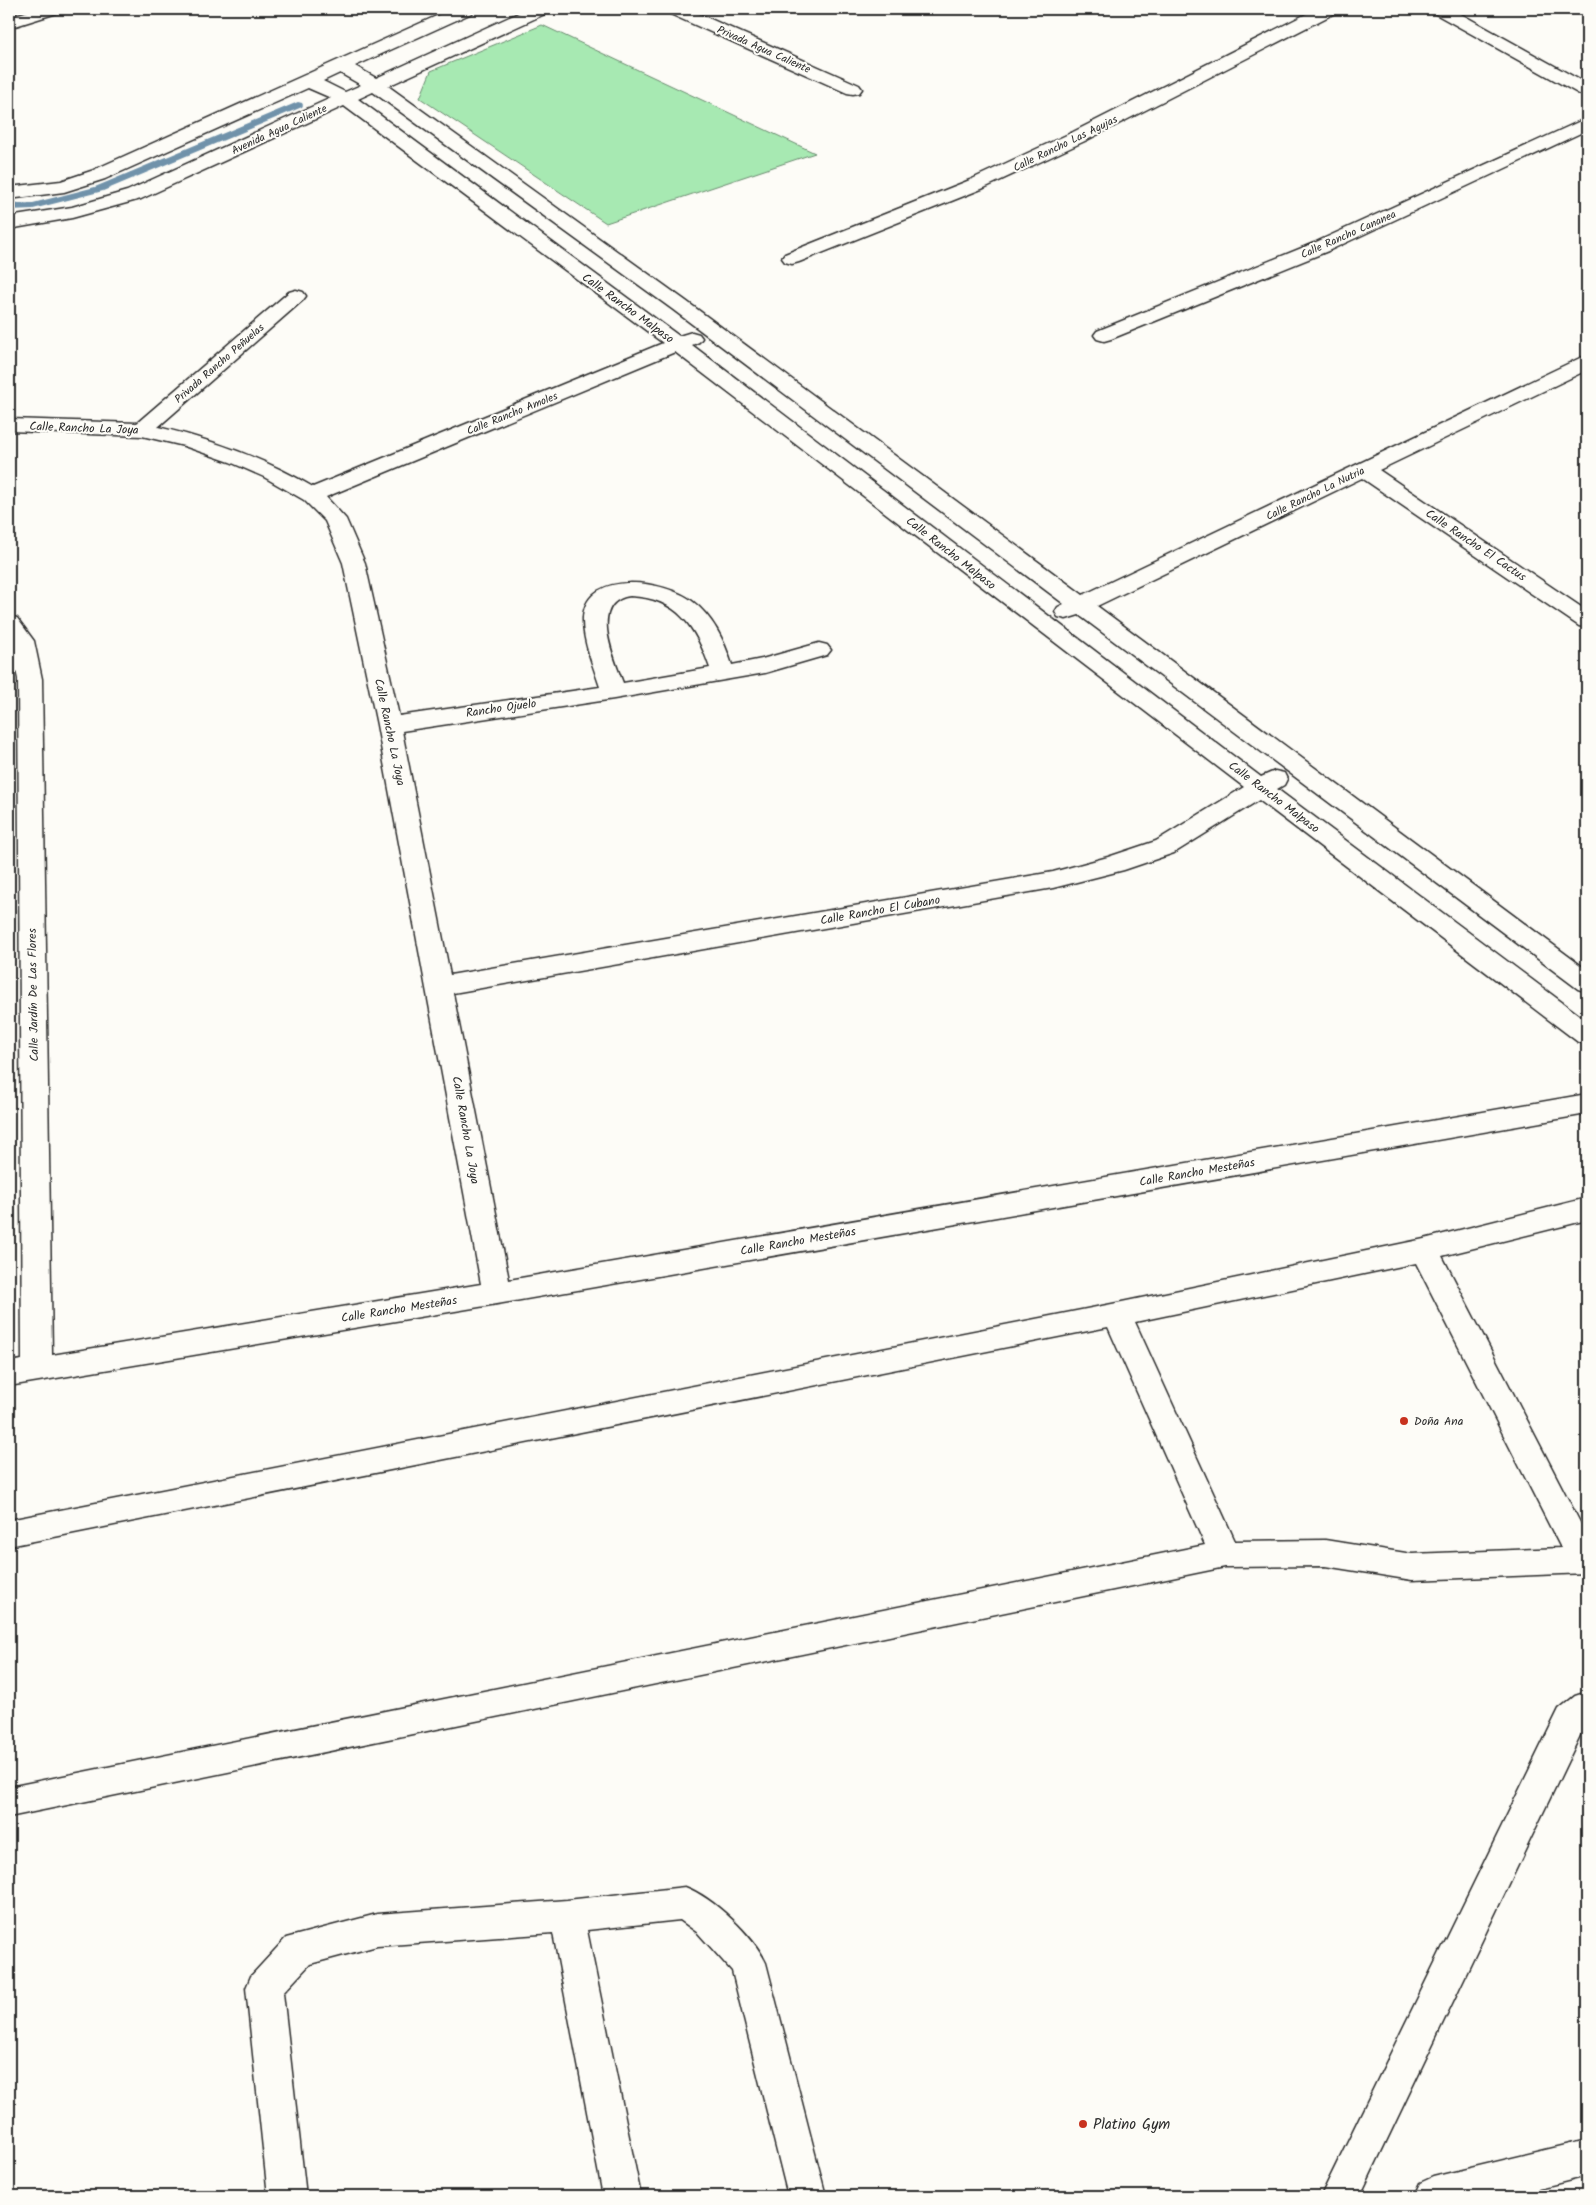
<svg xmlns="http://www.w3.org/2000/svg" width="1596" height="2205" font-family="Kalam,sans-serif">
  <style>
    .green { fill: #a7e9b2; stroke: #698a6e }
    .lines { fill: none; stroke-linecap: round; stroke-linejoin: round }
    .stream { fill: #7092aa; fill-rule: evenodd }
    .minor-casing { stroke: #2b2b2b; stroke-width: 3 }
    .minor { fill: #fdfcf7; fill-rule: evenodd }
    .poi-dot { fill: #c8321e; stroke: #fdfcf7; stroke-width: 2 }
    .labels { text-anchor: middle; stroke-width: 4; stroke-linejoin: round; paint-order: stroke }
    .far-street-label { font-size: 11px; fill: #2b2b2b; stroke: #fdfcf7 }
    .street-label { font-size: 12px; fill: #2b2b2b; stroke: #fdfcf7 }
    .poi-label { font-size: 12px; fill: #2b2b2b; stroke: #fdfcf7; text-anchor: start }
    .near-poi-label { font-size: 15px; fill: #2b2b2b; stroke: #fdfcf7; text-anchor: start }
  </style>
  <rect width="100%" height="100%" fill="#fdfcf7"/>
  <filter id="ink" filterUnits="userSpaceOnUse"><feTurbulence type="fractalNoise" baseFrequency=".02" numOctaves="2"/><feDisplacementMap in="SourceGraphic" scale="10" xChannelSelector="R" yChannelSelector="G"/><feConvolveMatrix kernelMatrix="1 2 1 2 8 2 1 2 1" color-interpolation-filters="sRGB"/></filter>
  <g filter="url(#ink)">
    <!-- green -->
    <polygon class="green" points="542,25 815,153 606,223 420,98 431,71"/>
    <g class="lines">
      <!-- stream -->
      <polygon class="stream" points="298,102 302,103 303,105 302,107 103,191 33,209 9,210 9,204 33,203 95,187"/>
      <!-- minor casing -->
      <g class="minor-casing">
        <g id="minor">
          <polygon points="35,9 60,9 57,13 9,28 9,17"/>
          <path d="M452 9H475L472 13 355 66 376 78 527 9H549L547 13 388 86 686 301 1083 595 1580 358 1587 356V370L1379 470 1587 611V628L1579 626 1362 478 1097 606 1587 970V992L1578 989 1079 615 1066 619 1058 617 1055 612 1058 607 1064 604 672 309 373 92 358 99 679 336 692 332 699 334 702 338 699 342 692 345 1261 777 1275 771 1284 773 1287 779 1284 785 1277 789 1587 1021V1044L1578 1042 1259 800 1174 853 1124 870 1053 888 453 993 509 1280 1587 1094V1114L497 1304 9 1386V1362L22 1360 18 679 9 639V616L17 618 34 641 42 679 52 1355 481 1284 377 725 343 563 325 521 304 500 264 477 230 462 184 446 142 436 9 431V419L137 423 289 292 296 290 303 292 306 296 303 300 158 427C213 440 264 458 313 487L663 343 344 106 141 199 72 218 9 229V217L72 207 127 191 331 98 308 88 105 179 64 192 9 199V187L61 181 91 171ZM340 73 361 85 345 92 323 81ZM675 352 1244 787 1156 841 1108 857 1053 872 450 975 402 731 614 699 765 673 827 655 831 650 827 645 819 643 762 659 732 665C724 640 713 617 692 601 666 581 587 568 583 617 582 640 593 665 600 687L399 716 365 563 346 519 326 497ZM630 596C678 598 696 627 710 668L623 683C614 658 588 602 630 596Z"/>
          <polygon points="665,9 688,9 859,85 862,89 859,93 853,94 847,93 668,13"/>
          <polygon points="1316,9 1338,9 1335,13 1087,140 984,188 799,262 792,264 785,262 782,258 785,254 970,180 1073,132"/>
          <polygon points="1431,9 1452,9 1587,84 1587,96 1581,95 1434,13"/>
          <polygon points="1587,118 1587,130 1328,251 1111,339 1104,341 1097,339 1094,335 1097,331 1314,243"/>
          <path d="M1587 1198V1220L1442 1256 1587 1536V1573L1412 1580 1325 1566 1225 1567 9 1817V1787L1205 1545 1108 1327 9 1546V1520L1117 1303 1424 1239ZM1416 1263 1561 1548 1412 1554 1325 1540 1235 1541 1135 1322Z"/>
          <polygon points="1587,1692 1587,1726 1583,1729 1360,2196 1321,2196 1559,1709 1575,1696"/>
          <path d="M685 1887C712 1897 754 1936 766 1963L826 2196H788L732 1971 698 1933 680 1920 587 1930 641 2196H603L553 1933 377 1946 310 1964 283 1993 306 2196H268L246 1988 251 1976 286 1938 377 1914 567 1900Z"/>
          <polygon points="1587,2140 1587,2176 1507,2196 1414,2196 1420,2183 1433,2177"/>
        </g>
      </g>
      <!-- minor -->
      <use href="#minor" class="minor"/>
    </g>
  </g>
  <!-- markers -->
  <g class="poi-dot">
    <circle cx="1404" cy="1421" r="5"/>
    <circle cx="1083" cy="2124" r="5"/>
  </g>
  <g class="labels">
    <!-- far-street labels -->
    <g class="far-street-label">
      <text transform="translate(764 49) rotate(24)" y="4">Privada Agua Caliente</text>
      <text transform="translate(279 129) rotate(-25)" y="4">Avenida Agua Caliente</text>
      <text transform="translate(1065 143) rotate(-26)" y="4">Calle Rancho Las Agujas</text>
      <text transform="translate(1348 234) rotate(-24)" y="4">Calle Rancho Cananea</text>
      <text transform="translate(219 363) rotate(-41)" y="4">Privada Rancho Peñuelas</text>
      <text transform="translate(512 413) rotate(-22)" y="4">Calle Rancho Amoles</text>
      <text transform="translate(1315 493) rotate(-26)" y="4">Calle Rancho La Nutria</text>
    </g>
    <!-- street labels -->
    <g class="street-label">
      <text transform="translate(628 308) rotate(36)" y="4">Calle Rancho Malpaso</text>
      <text transform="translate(84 428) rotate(2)" y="4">Calle Rancho La Joya</text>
      <text transform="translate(1476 545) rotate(34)" y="4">Calle Rancho El Cactus</text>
      <text transform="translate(951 553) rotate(38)" y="4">Calle Rancho Malpaso</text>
      <text transform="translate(501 708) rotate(-8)" y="4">Rancho Ojuelo</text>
      <text transform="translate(390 732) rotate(78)" y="4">Calle Rancho La Joya</text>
      <text transform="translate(1274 797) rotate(37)" y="4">Calle Rancho Malpaso</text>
      <text transform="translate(880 910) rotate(-10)" y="4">Calle Rancho El Cubano</text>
      <text transform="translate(33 995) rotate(-91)" y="4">Calle Jardín De Las Flores</text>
      <text transform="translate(466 1130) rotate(80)" y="4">Calle Rancho La Joya</text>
      <text transform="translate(1197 1172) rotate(-10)" y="4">Calle Rancho Mesteñas</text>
      <text transform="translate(798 1241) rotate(-10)" y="4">Calle Rancho Mesteñas</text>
      <text transform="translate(399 1309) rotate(-9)" y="4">Calle Rancho Mesteñas</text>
    </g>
    <!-- poi labels -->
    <g class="poi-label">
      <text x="1414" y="1425">Doña Ana</text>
    </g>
    <!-- near-poi labels -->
    <g class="near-poi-label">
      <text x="1093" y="2129">Platino Gym</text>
    </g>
  </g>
  <!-- margin -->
  <rect width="1596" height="2205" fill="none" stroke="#fdfcf7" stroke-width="30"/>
  <rect x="15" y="15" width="1566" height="2175" fill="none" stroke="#2b2b2b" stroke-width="2" filter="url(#ink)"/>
</svg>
